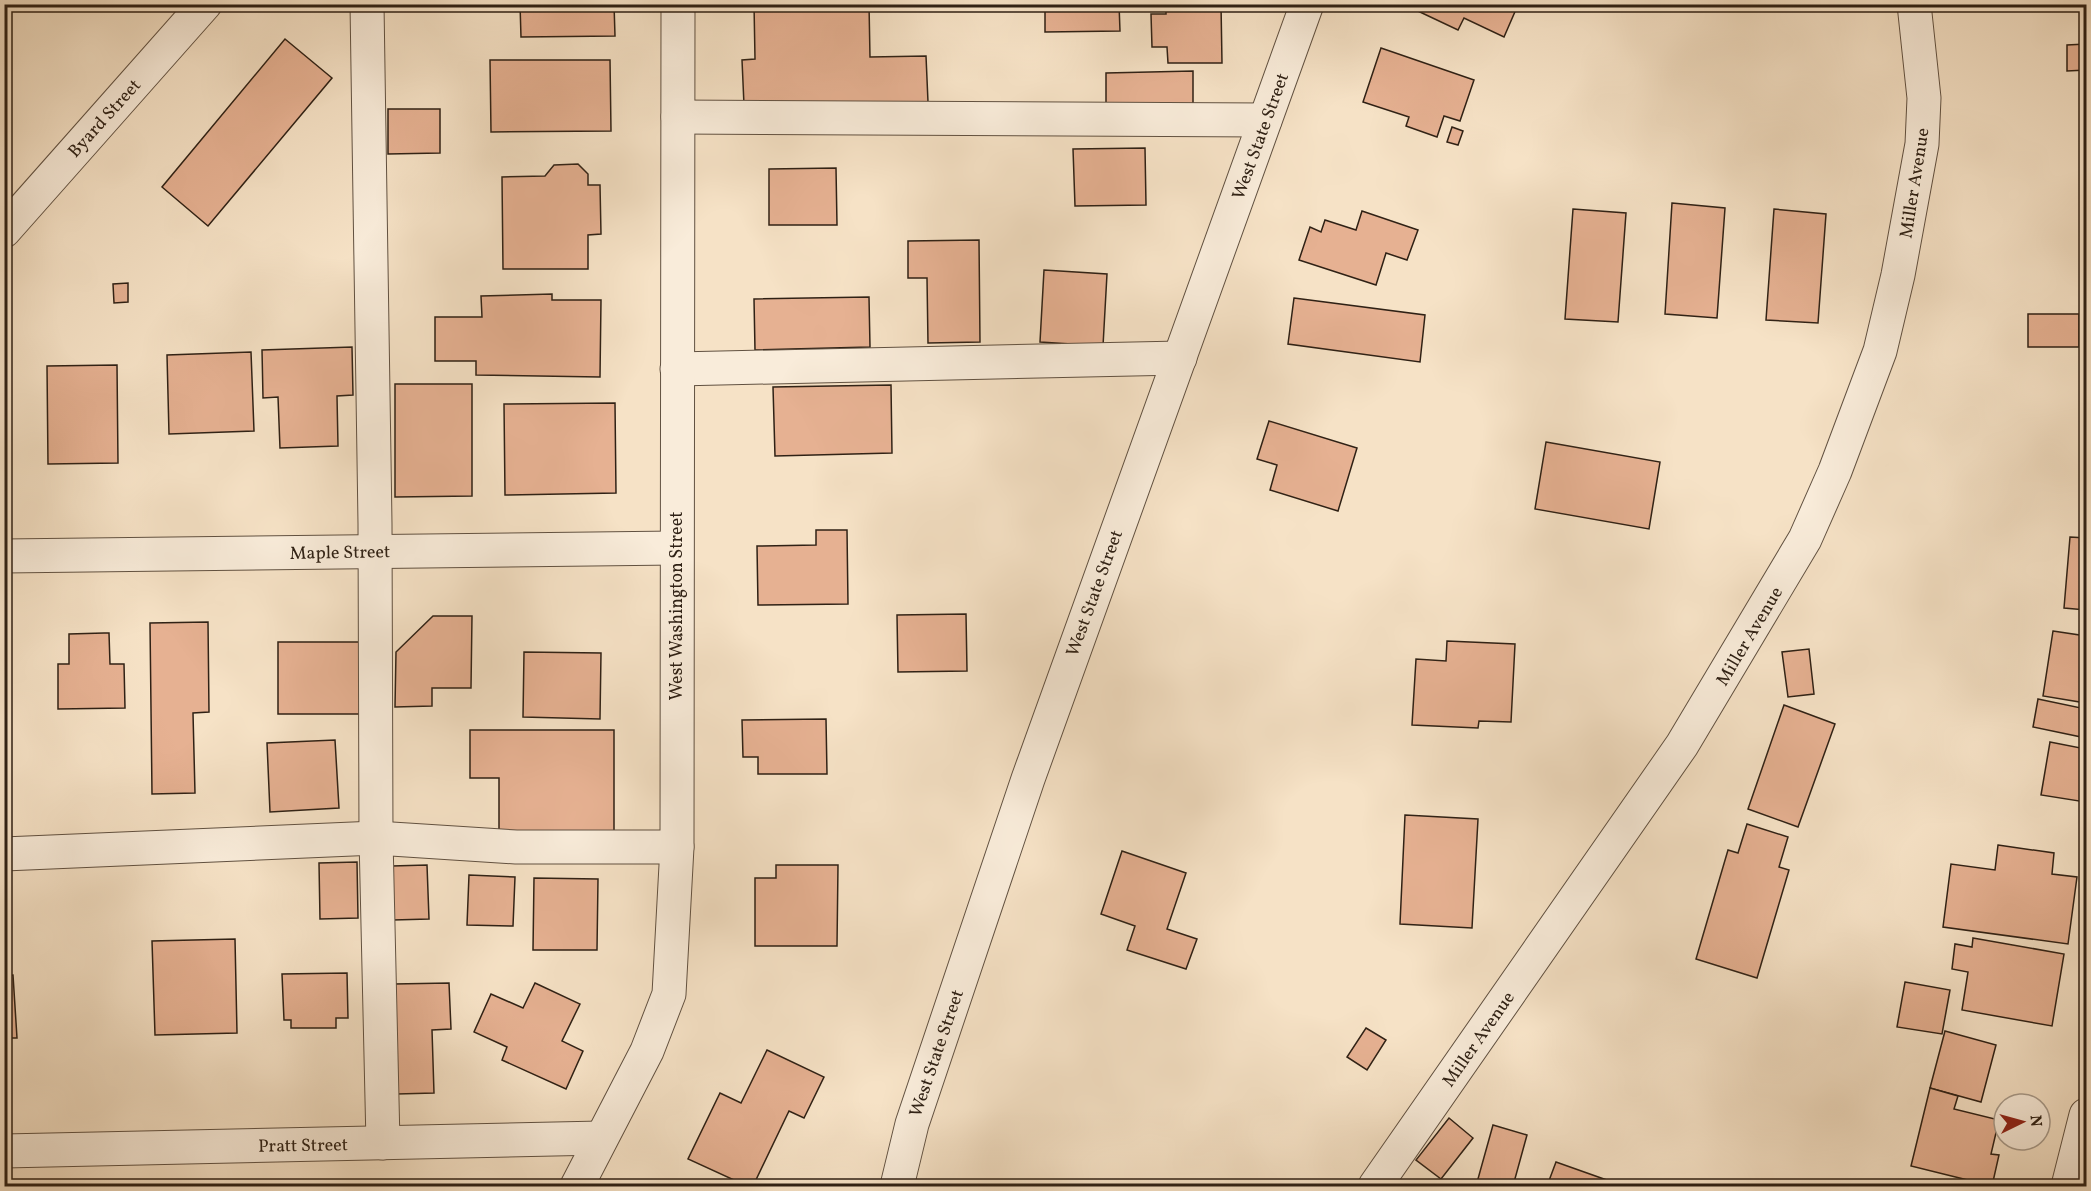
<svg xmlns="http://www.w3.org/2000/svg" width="2091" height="1191" font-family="Vollkorn,serif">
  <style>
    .building { fill: #e6b192; stroke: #2f2115; stroke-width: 1.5 }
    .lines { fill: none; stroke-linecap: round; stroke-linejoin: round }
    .minor-casing { stroke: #615141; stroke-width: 35 }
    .minor { stroke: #f9ecda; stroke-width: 33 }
    .labels { text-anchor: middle; stroke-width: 5; stroke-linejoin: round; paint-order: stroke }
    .street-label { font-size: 18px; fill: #2f2115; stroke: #f9ecda }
  </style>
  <rect width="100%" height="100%" fill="#f6e2c6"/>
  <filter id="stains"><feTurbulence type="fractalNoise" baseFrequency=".00333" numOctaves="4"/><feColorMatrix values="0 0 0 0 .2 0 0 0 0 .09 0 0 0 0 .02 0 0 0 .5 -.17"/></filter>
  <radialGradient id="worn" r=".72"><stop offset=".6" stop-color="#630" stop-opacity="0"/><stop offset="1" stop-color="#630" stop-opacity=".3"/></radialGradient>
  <!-- building -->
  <g class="building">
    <polygon points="520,4 614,4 615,36 521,37"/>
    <polygon points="754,4 869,4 870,57 926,56 928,102 744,105 742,60 755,59"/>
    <polygon points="1045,4 1119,4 1120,31 1045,32"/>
    <polygon points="1166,4 1221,4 1222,63 1168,63 1167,47 1152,47 1151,14 1166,14"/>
    <polygon points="1403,4 1512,4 1517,7 1504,37 1464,18 1458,30"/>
    <polygon points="285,39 332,78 208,226 162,187"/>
    <polygon points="2086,44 2086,70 2067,71 2067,45"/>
    <polygon points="1381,48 1474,80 1460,121 1444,116 1437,137 1406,126 1409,117 1363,102"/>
    <polygon points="490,60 610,60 611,131 491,132"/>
    <polygon points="1193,71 1193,104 1106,105 1106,73"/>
    <polygon points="388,109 440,109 440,153 388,154"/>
    <polygon points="1452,127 1463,131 1458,145 1447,142"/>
    <polygon points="1145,148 1146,205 1075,206 1073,149"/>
    <polygon points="578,164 588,174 588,185 600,185 601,234 588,235 588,269 503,269 502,177 545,176 554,165"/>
    <polygon points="836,168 837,225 769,225 769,169"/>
    <polygon points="1672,203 1725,208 1717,318 1665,314"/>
    <polygon points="1573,209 1626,213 1618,322 1565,319"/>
    <polygon points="1774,209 1826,214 1818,323 1766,320"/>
    <polygon points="1362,211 1418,230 1407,260 1386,253 1376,285 1299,260 1310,227 1321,232 1325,220 1356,230"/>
    <polygon points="979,240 980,342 928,343 927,278 908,278 908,241"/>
    <polygon points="1044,270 1107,274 1103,346 1040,342"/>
    <polygon points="128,283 128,302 114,303 113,284"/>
    <polygon points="552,294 552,300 601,300 600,377 476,375 476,361 435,361 435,317 482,317 481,296"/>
    <polygon points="869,297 870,347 755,350 754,299"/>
    <polygon points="1294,298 1425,315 1420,362 1288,344"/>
    <rect x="2028" y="314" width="51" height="33"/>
    <polygon points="352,347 353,395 337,396 338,446 280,448 278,397 263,398 262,350"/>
    <polygon points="251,352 254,431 169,434 167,355"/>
    <polygon points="117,365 118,463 48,464 47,366"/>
    <polygon points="395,384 472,384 472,496 395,497"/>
    <polygon points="891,385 892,453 775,456 773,387"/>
    <polygon points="615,403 616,493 505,495 504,404"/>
    <polygon points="1269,421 1357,448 1338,511 1270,490 1277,465 1257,459"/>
    <polygon points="1546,442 1660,462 1649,529 1535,509"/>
    <polygon points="816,530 847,530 848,604 758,605 757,546 816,545"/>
    <polygon points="2070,537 2086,538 2086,610 2064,608"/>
    <polygon points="966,614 967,671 898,672 897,615"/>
    <polygon points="433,616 472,616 471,688 432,688 432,706 395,707 396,652"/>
    <polygon points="208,622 209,712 193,713 195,793 152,794 150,623"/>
    <polygon points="2053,631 2086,636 2086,703 2043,696"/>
    <polygon points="104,633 109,633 110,664 124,664 125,708 58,709 58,664 69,664 69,634"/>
    <polygon points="1447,641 1515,644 1511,722 1479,721 1478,728 1412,725 1416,659 1446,661"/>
    <rect x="278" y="642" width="87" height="72"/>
    <polygon points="4,647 9,647 10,756 4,756"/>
    <polygon points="1809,649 1814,694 1788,697 1782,652"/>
    <polygon points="524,652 601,653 600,719 523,717"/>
    <polygon points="2038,699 2086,709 2086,738 2033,727"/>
    <polygon points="1784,705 1835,724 1798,827 1748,809"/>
    <polygon points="826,719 827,774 758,774 758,757 743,757 742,720"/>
    <polygon points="470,730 614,730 614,834 499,835 499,778 470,778"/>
    <polygon points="335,740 339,808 270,812 267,743"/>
    <polygon points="2050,742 2086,749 2086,818 2083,818 2086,802 2041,795"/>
    <polygon points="1405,815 1478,819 1472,928 1400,924"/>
    <polygon points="1747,824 1788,837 1779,867 1789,870 1757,978 1696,959 1728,850 1738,853"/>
    <polygon points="1998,845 2054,853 2052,874 2077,877 2068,944 1943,927 1951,864 1995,870"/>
    <polygon points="1122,851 1186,873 1167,929 1197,939 1186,969 1127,950 1135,926 1101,914"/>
    <polygon points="357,862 358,918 320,919 319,863"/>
    <polygon points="427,865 429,919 393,920 392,866"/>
    <polygon points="776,865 838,865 837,946 755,946 755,878 776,878"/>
    <polygon points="469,875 515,877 513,926 467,925"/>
    <polygon points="534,878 598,879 597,950 533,950"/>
    <polygon points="1973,938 2064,954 2052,1026 1962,1010 1968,972 1952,969 1955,944 1972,947"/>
    <polygon points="235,939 237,1033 155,1035 152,941"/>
    <polygon points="347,973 348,1018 336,1018 336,1028 291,1028 291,1020 284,1020 282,974"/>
    <polygon points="13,975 17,1038 4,1038 4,976"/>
    <polygon points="1905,982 1950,990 1942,1034 1897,1027"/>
    <polygon points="449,983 451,1029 432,1030 434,1093 397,1094 394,984"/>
    <polygon points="535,983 580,1004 562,1041 583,1051 566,1089 502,1060 507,1047 474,1032 491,994 523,1008"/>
    <polygon points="1366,1028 1386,1040 1367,1070 1347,1057"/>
    <polygon points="1945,1031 1996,1045 1981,1102 1930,1088"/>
    <polygon points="767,1050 824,1077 804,1118 789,1111 753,1186 747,1186 688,1159 720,1093 741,1103"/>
    <polygon points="1930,1088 1958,1096 1954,1109 1999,1120 1991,1154 1999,1155 1992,1186 1911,1166"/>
    <polygon points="1449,1118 1473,1138 1441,1179 1416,1160"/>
    <polygon points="1493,1125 1527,1135 1513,1186 1476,1186"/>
    <polygon points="1556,1162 1618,1184 1617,1186 1547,1186"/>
  </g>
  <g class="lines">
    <!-- minor casing -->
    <g class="minor-casing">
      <g id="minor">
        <polyline points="367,4 375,524 376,838 383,1143"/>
        <polyline points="678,117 1265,120"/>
        <polyline points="4,231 205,4"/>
        <polyline points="677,369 1180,358"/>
        <polyline points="4,556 676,548"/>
        <polyline points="4,854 376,838 516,847 677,847"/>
        <polyline points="4,1151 601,1138"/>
        <polyline points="577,1186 647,1051 669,994 677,847 678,4"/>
        <polyline points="897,1186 912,1124 1028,779 1307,4"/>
        <polyline points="1375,1186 1682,745 1805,539 1835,471 1880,351 1898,275 1922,144 1924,98 1914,4"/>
        <polyline points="2068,1186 2086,1115"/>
      </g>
    </g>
    <!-- minor -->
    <use href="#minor" class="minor"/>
  </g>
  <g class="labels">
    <!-- street labels -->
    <g class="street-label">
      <text transform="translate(104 118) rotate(-48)" y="6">Byard Street</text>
      <text transform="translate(1260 136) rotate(-70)" y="6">West State Street</text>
      <text transform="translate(1914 183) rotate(-81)" y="6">Miller Avenue</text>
      <text transform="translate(340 552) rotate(-1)" y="6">Maple Street</text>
      <text transform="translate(1094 593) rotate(-70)" y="6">West State Street</text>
      <text transform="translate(676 606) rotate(-90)" y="6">West Washington Street</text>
      <text transform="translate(1749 636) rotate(-59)" y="6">Miller Avenue</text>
      <text transform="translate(1478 1039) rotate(-55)" y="6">Miller Avenue</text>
      <text transform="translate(936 1053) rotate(-71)" y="6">West State Street</text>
      <text transform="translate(303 1145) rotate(-1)" y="6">Pratt Street</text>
    </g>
  </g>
  <!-- margin -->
  <rect width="2091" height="1191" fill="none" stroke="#f6e2c6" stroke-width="24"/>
  <rect x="6" y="6" width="2079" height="1179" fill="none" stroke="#2f2115" stroke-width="3"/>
  <rect x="12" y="12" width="2067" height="1167" fill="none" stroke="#2f2115" stroke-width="1.5"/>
  <!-- north arrow -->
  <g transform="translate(2022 1122) rotate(85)"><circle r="28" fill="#f9ecda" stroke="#a89b8b" stroke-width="1.5"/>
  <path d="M0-4.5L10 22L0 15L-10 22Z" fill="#8f2418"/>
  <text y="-9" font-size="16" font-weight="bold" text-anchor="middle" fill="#2f2115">N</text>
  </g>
  <rect width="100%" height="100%" filter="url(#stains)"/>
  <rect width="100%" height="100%" fill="url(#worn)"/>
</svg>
